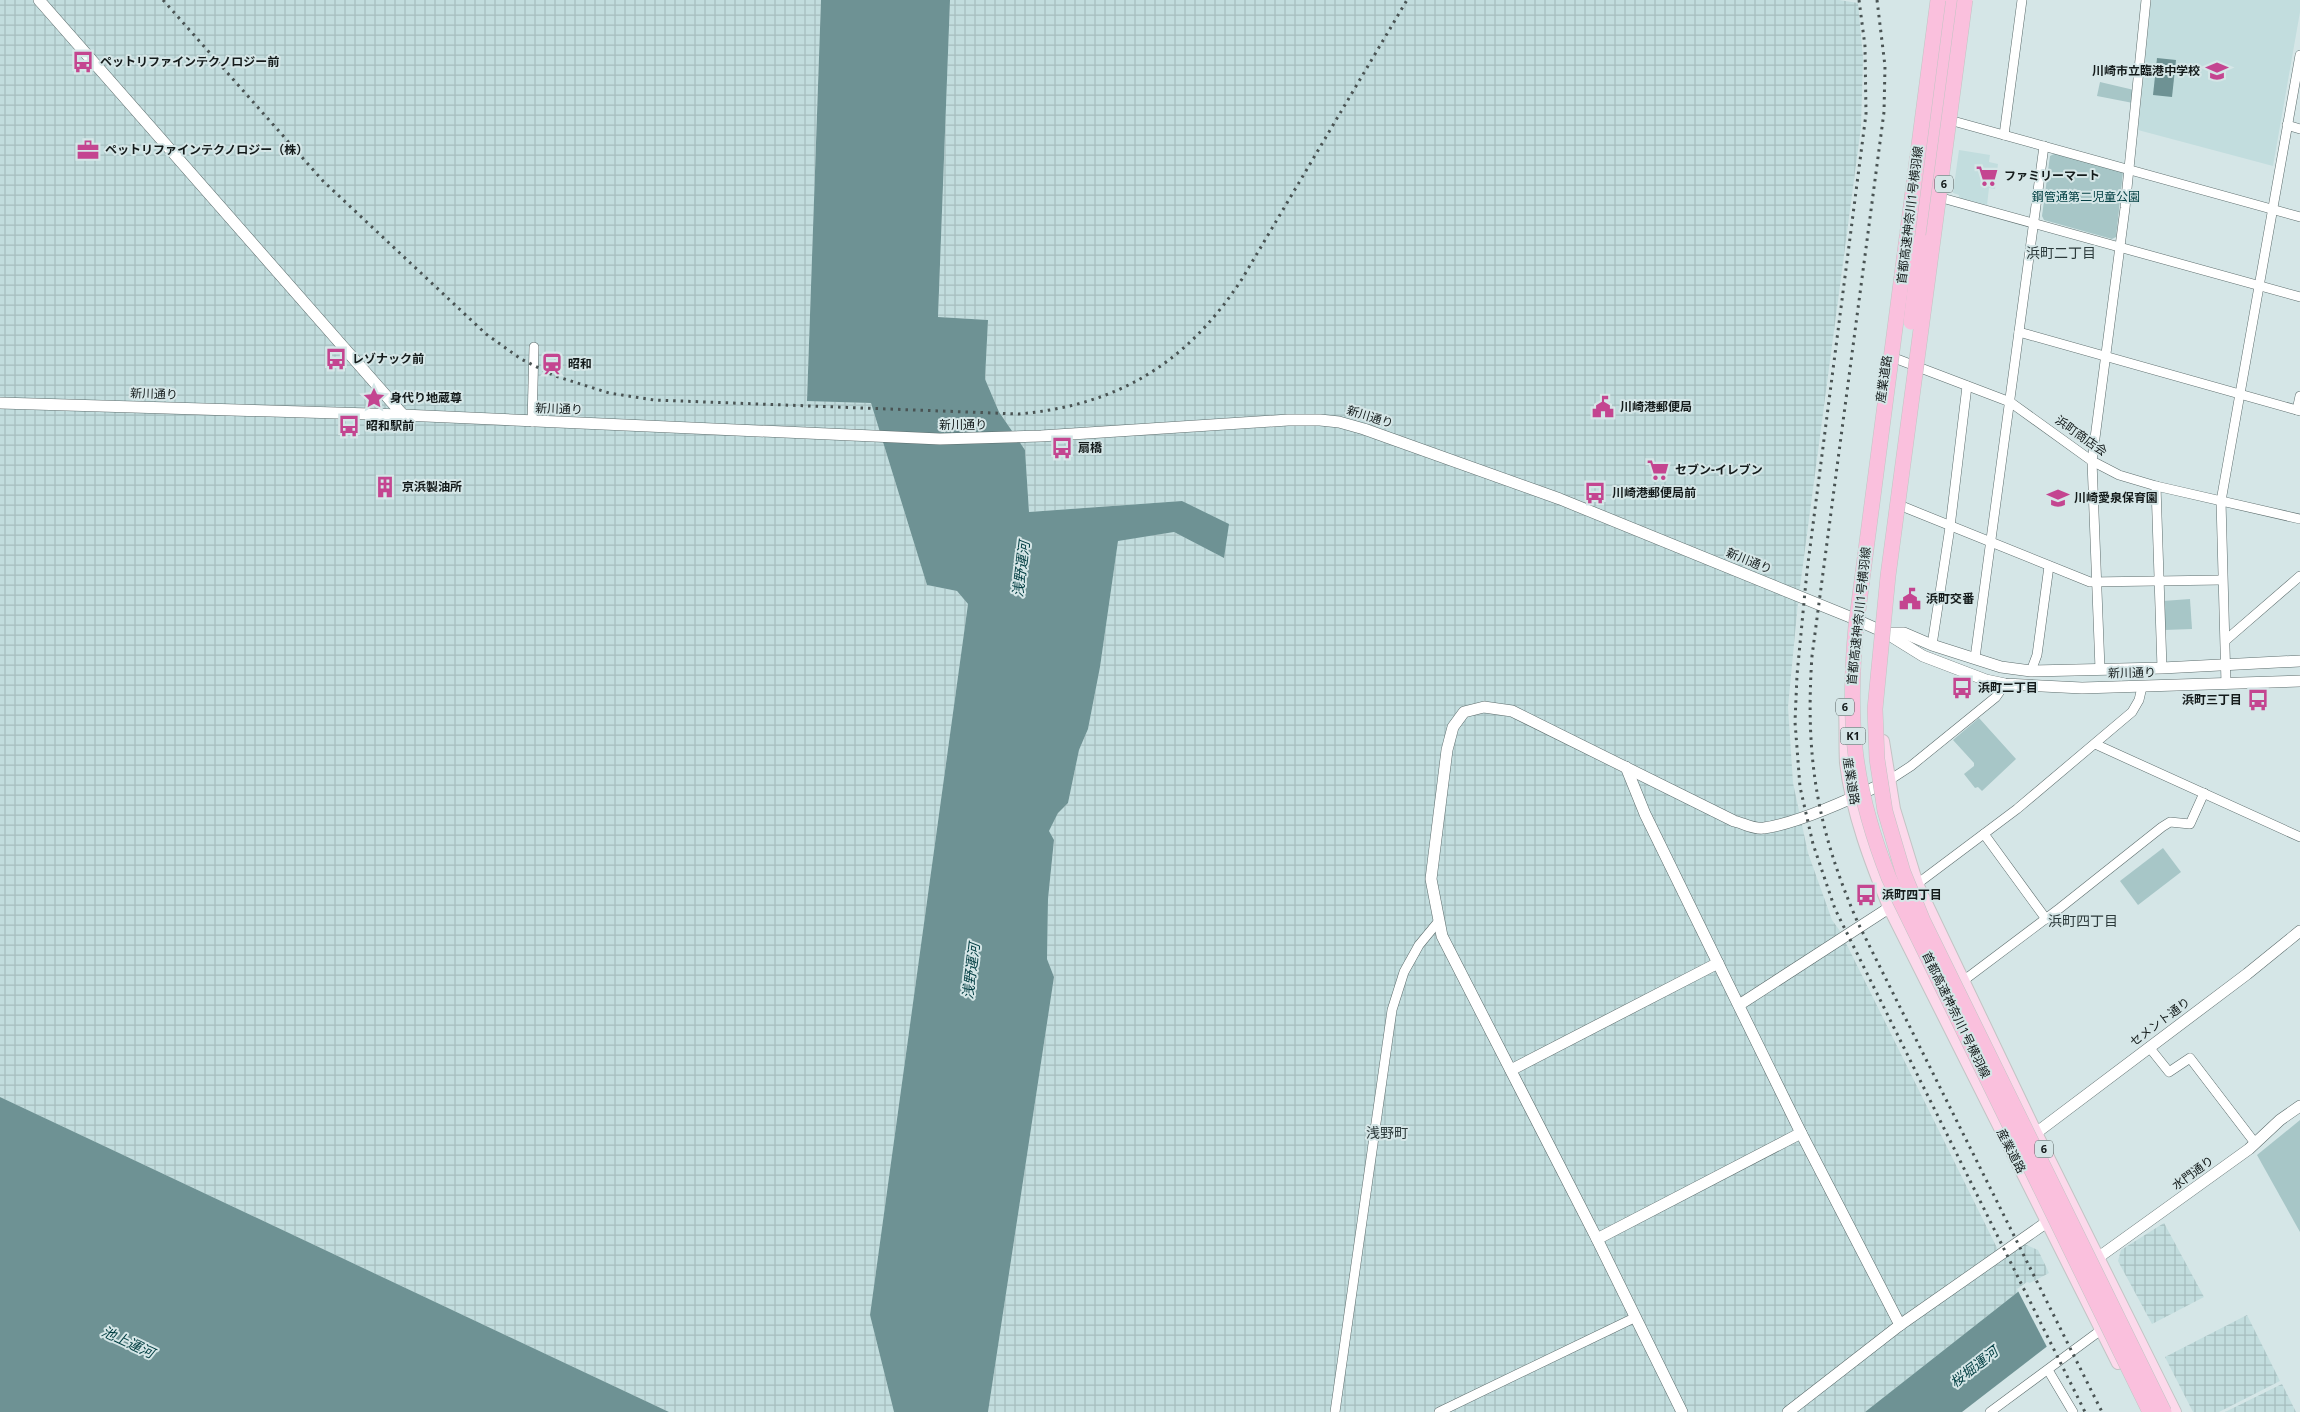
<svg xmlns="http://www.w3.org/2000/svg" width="2300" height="1412" font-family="'Noto Sans','Noto Sans JP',sans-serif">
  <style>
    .built { fill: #c2ddde }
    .industrial { fill: url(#industrial-grid) }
    .park { fill: #a7c6c7 }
    .water { fill: #6e9294 }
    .pier { fill: #d5e6e7 }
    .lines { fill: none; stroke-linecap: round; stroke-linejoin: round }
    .street-casing { stroke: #5d6d6d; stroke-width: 10 }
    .secondary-casing { stroke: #5d6d6d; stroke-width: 12 }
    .primary-casing { stroke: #c2c4c4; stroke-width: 14 }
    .highway-casing { stroke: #c2c4c4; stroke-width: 16 }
    .street { stroke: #fff; stroke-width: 9 }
    .secondary { stroke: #fff; stroke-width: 11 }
    .primary { stroke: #fcd9eb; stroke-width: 12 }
    .highway { stroke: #fac0dd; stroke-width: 15 }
    .rail { stroke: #495353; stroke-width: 3; stroke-dasharray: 2.5 5; stroke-linecap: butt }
    .highway-bridge-casing { stroke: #c2c4c4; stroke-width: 16; stroke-linecap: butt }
    .highway-bridge { stroke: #fac0dd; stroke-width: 15 }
    .labels { text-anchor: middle; stroke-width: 4; stroke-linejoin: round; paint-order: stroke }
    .shield { fill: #d5e6e7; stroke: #4e5858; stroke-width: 1 }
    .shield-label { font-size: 11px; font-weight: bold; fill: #141b1b }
    .poi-label { font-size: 12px; font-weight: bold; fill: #141b1b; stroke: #d5e6e7; text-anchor: start }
    .park-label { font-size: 12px; fill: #044144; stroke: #d5e6e7 }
    .street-label { font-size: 12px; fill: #141b1b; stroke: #d5e6e7 }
    .neighbourhood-label { font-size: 14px; fill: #2c3a3b; stroke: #d5e6e7 }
    .water-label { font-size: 14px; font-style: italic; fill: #003d41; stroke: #d5e6e7 }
  </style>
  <defs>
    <pattern id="industrial-grid" width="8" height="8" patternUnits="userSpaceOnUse" patternTransform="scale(1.25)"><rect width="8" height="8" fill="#c2ddde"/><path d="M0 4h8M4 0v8" fill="none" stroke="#a6bdbe"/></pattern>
  </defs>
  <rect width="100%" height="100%" fill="#d5e6e7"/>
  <!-- built -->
  <g class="built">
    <polygon points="2151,0 2300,0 2300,12 2273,166 2138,130"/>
    <polygon points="1959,150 1990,155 1989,162 1998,164 1995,189 1989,188 1987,205 1959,198 1959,195 1953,193"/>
  </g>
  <!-- industrial -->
  <g class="industrial">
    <polygon points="0,0 821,0 807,400 871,403 927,585 957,591 968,604 870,1315 894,1412 669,1412 0,1097"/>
    <polygon points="950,0 1839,0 1858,3 1863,58 1861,127 1798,602 1788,707 1793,783 1808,853 1832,920 1840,931 2001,1256 2024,1244 2038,1250 2049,1273 2028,1284 1865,1412 988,1412 1054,977 1047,959 1048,899 1054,841 1049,831 1058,813 1068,803 1079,750 1088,729 1100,667 1118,540 1174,532 1224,558 1182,501 1029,512 1025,450 999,412 985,379 988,320 938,317"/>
    <polygon points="2164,1223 2204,1297 2152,1324 2118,1261 2121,1250"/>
    <polygon points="2247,1315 2280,1381 2219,1412 2193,1412 2165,1357"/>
    <polygon points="2282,1384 2296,1412 2225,1412"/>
  </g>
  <!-- park -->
  <g class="park">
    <polygon points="2100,82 2134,90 2133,103 2097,96"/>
    <polygon points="2056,153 2123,172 2116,237 2112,239 2044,220 2042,216 2050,156"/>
    <polygon points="2190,599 2192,629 2164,630 2163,601"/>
    <polygon points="1979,718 2016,759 1982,791 1978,787 1975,788 1964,774 1974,766 1974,763 1953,740"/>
    <polygon points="2163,848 2181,872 2138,905 2120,881"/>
    <polygon points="2300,1120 2300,1232 2257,1155"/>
  </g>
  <!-- water -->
  <g class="water">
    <polygon points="821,0 950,0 938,317 988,320 985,379 999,412 1025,450 1029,512 1182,501 1229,524 1224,558 1174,532 1118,541 1100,667 1088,729 1079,750 1068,803 1058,813 1049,831 1054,840 1048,899 1047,959 1054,977 988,1412 894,1412 870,1315 968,604 957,591 927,585 871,403 807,401"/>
    <polygon points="2157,58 2176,60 2172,97 2153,95"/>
    <polygon points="0,1097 669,1412 0,1412"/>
    <polygon points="2028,1284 2058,1338 1962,1412 1865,1412"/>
  </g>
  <!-- pier -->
  <polygon class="pier" points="2027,1282 2030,1283 2061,1337 2048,1349 2017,1289"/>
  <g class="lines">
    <!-- street casing -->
    <g class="street-casing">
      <g id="street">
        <polyline points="1953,121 2300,217"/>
        <polyline points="2287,125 2300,129"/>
        <polyline points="2004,135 2022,0"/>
        <polyline points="1942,198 2300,297"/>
        <polyline points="2019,332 2300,411"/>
        <polyline points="1889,356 2010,402 2092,461 2119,475 2156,486 2300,519"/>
        <polyline points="2297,410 2300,396"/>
        <polyline points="532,422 534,347"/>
        <polyline points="2156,486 2162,668"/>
        <polyline points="1904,507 2090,582 2222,580"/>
        <polyline points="2226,640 2300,576"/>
        <polyline points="1932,645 1950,527 1967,386"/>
        <polyline points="1975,658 2044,146"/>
        <polyline points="2100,669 2092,461 2125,208 2146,0"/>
        <polyline points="2031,671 2037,655 2049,566"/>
        <polyline points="2226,684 2221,501 2300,55"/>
        <polyline points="2095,744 2300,837"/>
        <polyline points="1888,781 1911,766 1996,697 2005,684"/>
        <polyline points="1984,834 2046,919"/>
        <polyline points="1917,884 2017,809 2132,712 2139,700 2142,687"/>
        <polyline points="1963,981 2060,908 2162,827 2170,822 2190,824 2204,793"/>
        <polyline points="2149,1047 2169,1072 2190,1058 2255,1143"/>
        <polyline points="2048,1370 2073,1412"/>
        <polyline points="1335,1412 1392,1010 1404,972 1419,945 1438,922"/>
        <polyline points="1439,1412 1634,1318"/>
        <polyline points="1990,1412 2101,1330"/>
      </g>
    </g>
    <!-- secondary casing -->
    <g class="secondary-casing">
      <g id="secondary">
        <polyline points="39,0 403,415"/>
        <polyline points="0,403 403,415 940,439 1041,436 1288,420 1320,420 1339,422 1364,429 1560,499 1850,617 1886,633 1923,656 1986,680 2005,684 2082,688 2300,681"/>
        <polyline points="1886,633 1904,633 1932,645 2001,667 2031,671 2162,668 2300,661"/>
        <polyline points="1626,767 1645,814 1801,1133 1900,1325"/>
        <polyline points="1739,1005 1895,904"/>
        <polyline points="1511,1070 1718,963"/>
        <polyline points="2036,1133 2247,974 2300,931"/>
        <polyline points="1597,1239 1801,1133"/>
        <polyline points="2092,1262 2249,1149 2280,1120 2300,1106"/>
        <path d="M1682 1412 1597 1239 1442 936 1431 879 1447 750 1453 727 1464 712 1484 707 1512 711 1734 821C1743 823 1755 830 1764 828 1800 823 1853 798 1886 782"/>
        <polyline points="1788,1412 1900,1325 2047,1222"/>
      </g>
    </g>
    <!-- primary casing -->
    <g class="primary-casing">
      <g id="primary">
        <path d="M1845 709C1846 727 1845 745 1846 763 1852 813 1871 863 1890 909L2118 1363"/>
        <polyline points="1883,741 1894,809 1917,884 2036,1133 2175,1412"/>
      </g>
    </g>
    <!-- highway casing -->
    <g class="highway-casing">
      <polyline id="highway" points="1921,241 1951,0"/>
    </g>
    <!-- street -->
    <use href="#street" class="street"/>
    <!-- secondary -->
    <use href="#secondary" class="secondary"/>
    <!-- primary -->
    <use href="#primary" class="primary"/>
    <!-- highway -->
    <use href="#highway" class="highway"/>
    <!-- rail -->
    <g class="rail">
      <path d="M163 0 323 181 486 334 521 359 555 376 609 393 654 400 1019 414C1119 405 1187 363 1242 279L1407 0"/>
      <polyline points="1859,0 1865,46 1866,114 1807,571 1797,675 1795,722 1800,787 1813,844 1835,909 2085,1412"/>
      <path d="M1877 0 1885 66 1884 112 1812 656C1805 757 1817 829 1858 923L2102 1412"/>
    </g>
    <!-- highway-bridge casing -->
    <g class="highway-bridge-casing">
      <g id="highway-bridge">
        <path d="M1938 0 1856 626C1847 722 1853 787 1889 878L2150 1412"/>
        <polyline points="1965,0 1888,576 1875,709 1877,759 1885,811 1903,872 1923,921 2164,1412"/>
        <polyline points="1911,322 1921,241"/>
      </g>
    </g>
    <!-- highway-bridge -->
    <use href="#highway-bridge" class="highway-bridge"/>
  </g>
  <!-- icons -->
  <defs>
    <g id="bus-bare" transform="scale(1.725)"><path d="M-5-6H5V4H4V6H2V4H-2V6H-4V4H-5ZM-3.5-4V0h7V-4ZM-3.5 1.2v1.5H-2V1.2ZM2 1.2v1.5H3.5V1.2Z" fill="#c44590" stroke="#d5e6e7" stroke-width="2.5" paint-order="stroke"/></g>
    <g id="school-bare" transform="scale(1.725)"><path d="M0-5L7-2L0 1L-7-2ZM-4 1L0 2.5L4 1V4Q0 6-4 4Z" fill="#c44590" stroke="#d5e6e7" stroke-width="2.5" paint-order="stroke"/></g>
    <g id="office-bare" transform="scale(1.725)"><path d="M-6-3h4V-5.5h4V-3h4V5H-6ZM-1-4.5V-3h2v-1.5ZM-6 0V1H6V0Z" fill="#c44590" stroke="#d5e6e7" stroke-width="2.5" paint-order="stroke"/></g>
    <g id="supermarket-bare" transform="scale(1.725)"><path d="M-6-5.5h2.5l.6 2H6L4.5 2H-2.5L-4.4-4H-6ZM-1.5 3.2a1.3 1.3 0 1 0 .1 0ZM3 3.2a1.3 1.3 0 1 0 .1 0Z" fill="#c44590" stroke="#d5e6e7" stroke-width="2.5" paint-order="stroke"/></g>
    <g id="station-bare" transform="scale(1.725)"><path d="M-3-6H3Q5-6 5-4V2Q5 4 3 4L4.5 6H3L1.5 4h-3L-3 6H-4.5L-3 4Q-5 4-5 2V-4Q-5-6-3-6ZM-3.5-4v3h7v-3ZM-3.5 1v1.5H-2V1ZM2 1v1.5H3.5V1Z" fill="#c44590" stroke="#d5e6e7" stroke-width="2.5" paint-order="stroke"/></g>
    <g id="sight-bare" transform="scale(1.725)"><path d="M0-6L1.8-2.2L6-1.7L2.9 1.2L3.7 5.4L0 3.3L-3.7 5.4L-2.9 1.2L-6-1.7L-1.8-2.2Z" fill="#c44590" stroke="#d5e6e7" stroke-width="2.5" paint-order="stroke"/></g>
    <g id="civic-bare" transform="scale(1.725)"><path d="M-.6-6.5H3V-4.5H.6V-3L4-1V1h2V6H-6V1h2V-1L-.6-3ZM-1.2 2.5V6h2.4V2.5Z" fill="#c44590" stroke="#d5e6e7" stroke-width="2.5" paint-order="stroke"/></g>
    <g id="building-bare" transform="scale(1.725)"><path d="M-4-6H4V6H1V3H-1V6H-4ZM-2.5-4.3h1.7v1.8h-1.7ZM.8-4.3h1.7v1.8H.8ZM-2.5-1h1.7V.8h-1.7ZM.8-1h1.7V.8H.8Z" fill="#c44590" stroke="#d5e6e7" stroke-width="2.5" paint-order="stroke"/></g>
  </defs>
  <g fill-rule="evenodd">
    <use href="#bus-bare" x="83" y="62"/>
    <use href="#school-bare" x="2217" y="71"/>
    <use href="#office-bare" x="88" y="150"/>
    <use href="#supermarket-bare" x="1987" y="176"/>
    <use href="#bus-bare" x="336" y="359"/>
    <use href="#station-bare" x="552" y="364"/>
    <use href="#sight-bare" x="374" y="398"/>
    <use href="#civic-bare" x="1603" y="407"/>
    <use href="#bus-bare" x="349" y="426"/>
    <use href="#bus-bare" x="1062" y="448"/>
    <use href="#supermarket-bare" x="1658" y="470"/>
    <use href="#building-bare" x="385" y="487"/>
    <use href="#bus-bare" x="1595" y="493"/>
    <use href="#school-bare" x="2058" y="498"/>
    <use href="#civic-bare" x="1910" y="599"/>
    <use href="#bus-bare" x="1962" y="688"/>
    <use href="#bus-bare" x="2258" y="700"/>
    <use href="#bus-bare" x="1866" y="895"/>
  </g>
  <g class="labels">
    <!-- shield labels -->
    <g class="shield">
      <rect x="1935" y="175.5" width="18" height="17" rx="4"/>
      <rect x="1836" y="698.5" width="18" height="17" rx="4"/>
      <rect x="1840.5" y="727.5" width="25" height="17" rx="4"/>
      <rect x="2035" y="1140.5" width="18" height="17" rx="4"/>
    </g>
    <g class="shield-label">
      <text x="1944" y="188">6</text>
      <text x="1845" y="711">6</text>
      <text x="1853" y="740">K1</text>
      <text x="2044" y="1153">6</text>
    </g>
    <!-- poi labels -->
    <g class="poi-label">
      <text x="100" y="66">ペットリファインテクノロジー前</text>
      <text x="2200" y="75" text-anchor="end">川崎市立臨港中学校</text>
      <text x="105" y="154">ペットリファインテクノロジー（株）</text>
      <text x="2004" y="180">ファミリーマート</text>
      <text x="352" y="363">レゾナック前</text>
      <text x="568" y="368">昭和</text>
      <text x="390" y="402">身代り地蔵尊</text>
      <text x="1620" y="411">川崎港郵便局</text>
      <text x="366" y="430">昭和駅前</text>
      <text x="1078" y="452">扇橋</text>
      <text x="1675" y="474">セブン-イレブン</text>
      <text x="402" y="491">京浜製油所</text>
      <text x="1612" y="497">川崎港郵便局前</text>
      <text x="2074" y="502">川崎愛泉保育園</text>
      <text x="1926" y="603">浜町交番</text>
      <text x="1978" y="692">浜町二丁目</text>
      <text x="2242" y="704" text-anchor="end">浜町三丁目</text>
      <text x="1882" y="899">浜町四丁目</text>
    </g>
    <!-- park labels -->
    <g class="park-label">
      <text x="2086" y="201">鋼管通第二児童公園</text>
    </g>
    <!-- street labels -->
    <g class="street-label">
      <text transform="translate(1910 215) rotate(-83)" y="4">首都高速神奈川1号横羽線</text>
      <text transform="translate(1884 379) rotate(-82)" y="4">産業道路</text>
      <text transform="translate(154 394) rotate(2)" y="4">新川通り</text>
      <text transform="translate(559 409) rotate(2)" y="4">新川通り</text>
      <text transform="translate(1370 417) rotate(17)" y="4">新川通り</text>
      <text x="963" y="429">新川通り</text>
      <text transform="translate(2081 436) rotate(35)" y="4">浜町商店会</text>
      <text transform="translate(1749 561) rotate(22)" y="4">新川通り</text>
      <text transform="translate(1859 616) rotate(-84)" y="4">首都高速神奈川1号横羽線</text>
      <text transform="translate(2132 673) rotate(-1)" y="4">新川通り</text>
      <text transform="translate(1851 781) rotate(81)" y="4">産業道路</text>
      <text transform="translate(1956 1015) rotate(64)" y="4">首都高速神奈川1号横羽線</text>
      <text transform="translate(2160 1022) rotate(-37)" y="4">セメント通り</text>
      <text transform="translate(2011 1151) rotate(63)" y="4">産業道路</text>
      <text transform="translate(2193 1173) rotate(-36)" y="4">水門通り</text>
    </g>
    <!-- neighbourhood labels -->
    <g class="neighbourhood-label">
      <text x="2061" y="258">浜町二丁目</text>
      <text x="2083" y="926">浜町四丁目</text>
      <text x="1387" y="1138">浅野町</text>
    </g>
    <!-- water labels -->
    <g class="water-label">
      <text transform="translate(1021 569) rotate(-83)" y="5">浅野運河</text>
      <text transform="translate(971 971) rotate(-83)" y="5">浅野運河</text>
      <text transform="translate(128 1342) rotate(25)" y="5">池上運河</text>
      <text transform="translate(1974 1367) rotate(-38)" y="5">桜堀運河</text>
    </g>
  </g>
</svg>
